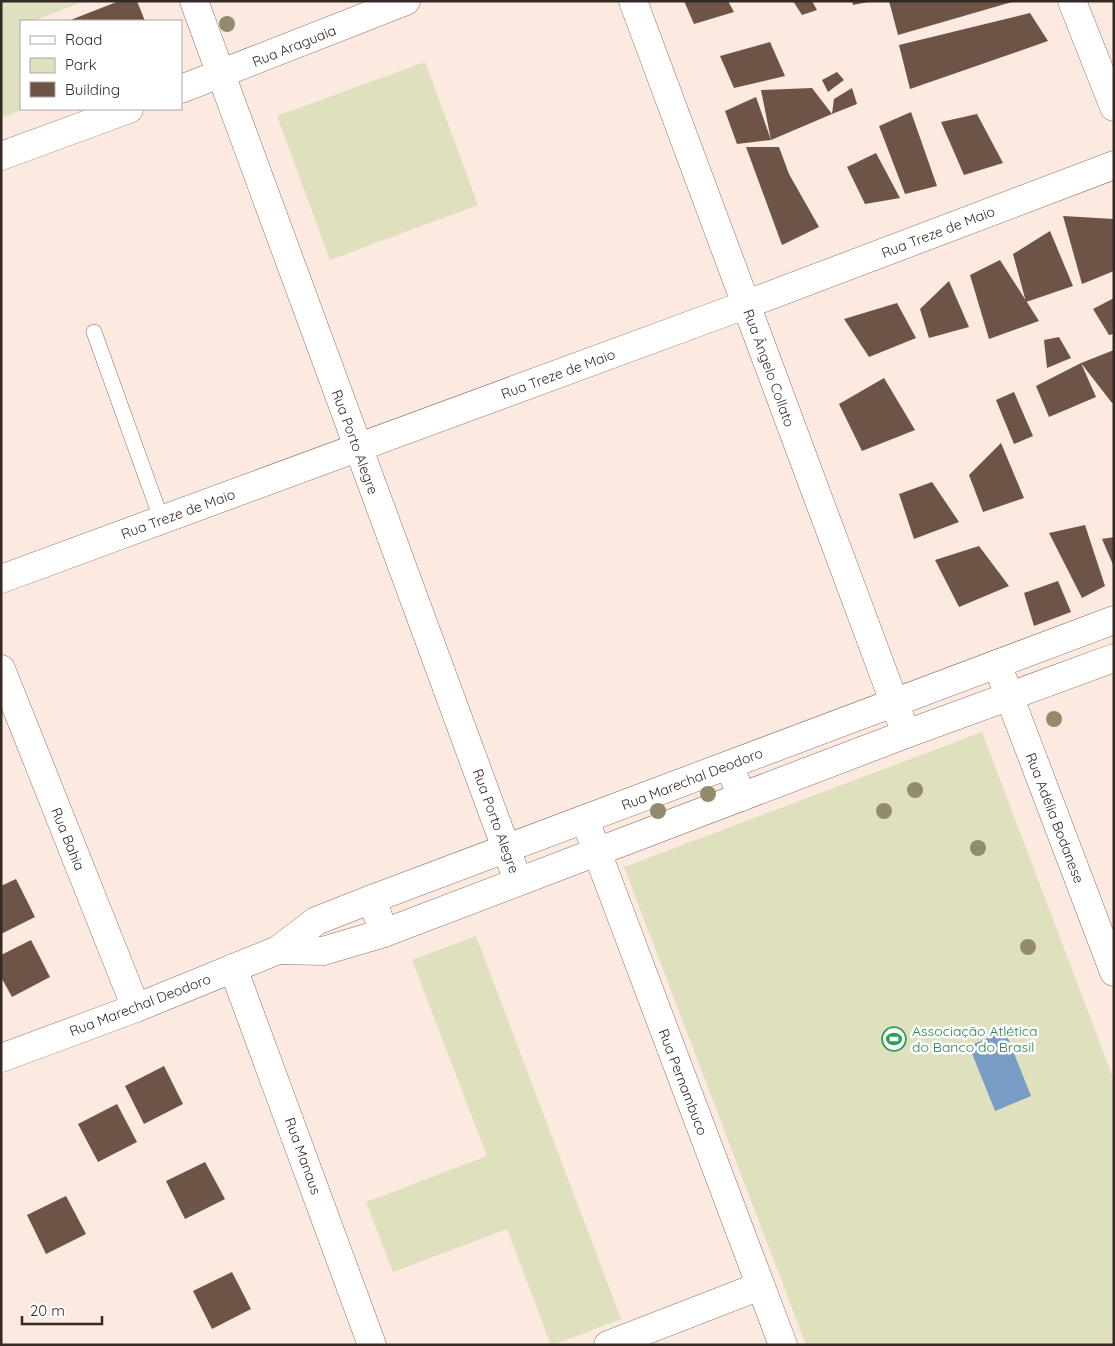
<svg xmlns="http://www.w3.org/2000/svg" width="1115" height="1346" font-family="Quicksand,sans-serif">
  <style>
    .green { fill: #dfe1be }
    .water { fill: #779dc7 }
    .building { fill: #6e5446 }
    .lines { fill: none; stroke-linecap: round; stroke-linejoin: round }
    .service-casing { stroke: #8d7163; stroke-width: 16 }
    .minor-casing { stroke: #8d7163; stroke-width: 29 }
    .tertiary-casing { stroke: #8d7163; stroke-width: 29 }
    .service { stroke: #fff; stroke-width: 15 }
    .minor { stroke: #fff; stroke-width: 28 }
    .tertiary { stroke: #fff; stroke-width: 28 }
    .tree { fill: #938b6e }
    .labels { text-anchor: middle; stroke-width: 5; stroke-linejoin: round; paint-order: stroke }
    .street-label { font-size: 14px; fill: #342923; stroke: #fff }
    .leisure-label { font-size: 14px; fill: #27864d; stroke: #fff; text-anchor: start }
  </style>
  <rect width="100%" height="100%" fill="#fce9df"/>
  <!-- green -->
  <g class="green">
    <polygon points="1,1 85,1 33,21 21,21 21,109 25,109 1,118"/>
    <polygon points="425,62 478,205 330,260 277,116"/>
    <polygon points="982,732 1114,1080 1114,1345 806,1345 624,867"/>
    <polygon points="476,936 621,1319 553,1345 551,1345 507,1229 393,1272 366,1202 487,1156 412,960"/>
  </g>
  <!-- water -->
  <polygon class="water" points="1005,1031 1031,1096 995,1111 969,1046"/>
  <!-- building -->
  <g class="building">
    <polygon points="119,1 137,1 145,21 68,21"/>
    <polygon points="684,1 728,1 734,12 694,24"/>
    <polygon points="793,1 812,1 817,10 802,15"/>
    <polygon points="852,1 868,1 868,2 853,5"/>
    <polygon points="889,1 1012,1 1012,2 898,35"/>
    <polygon points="1030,13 1048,41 910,89 899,45"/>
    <polygon points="770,42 785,76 734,88 720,56"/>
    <polygon points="837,72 844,80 828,92 822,80"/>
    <polygon points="812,88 832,114 771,140 761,90"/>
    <polygon points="852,88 857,104 832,114 834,99"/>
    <polygon points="756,97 771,140 737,144 725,111"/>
    <polygon points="911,112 937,186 905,194 879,126"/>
    <polygon points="977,114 1003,163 964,175 941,122"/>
    <polygon points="746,147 779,147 789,174 819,227 782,245"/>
    <polygon points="876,153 900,198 865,204 847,167"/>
    <polygon points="1063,216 1114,219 1114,271 1082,284"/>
    <polygon points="1050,231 1073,286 1026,302 1013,254"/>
    <polygon points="1000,260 1039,321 989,339 970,275"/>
    <polygon points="949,281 969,327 929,338 920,309"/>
    <polygon points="1114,298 1114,334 1109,335 1093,309"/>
    <polygon points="897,303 916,338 869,357 844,319"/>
    <polygon points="1059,337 1071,358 1047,368 1044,340"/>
    <polygon points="1114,350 1114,403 1112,403 1081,363 1096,397 1049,417 1036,386 1081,363"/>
    <polygon points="884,378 915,430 862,451 839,404"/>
    <polygon points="1014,392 1033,436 1014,444 996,400"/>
    <polygon points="1001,443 1024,498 983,512 969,475"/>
    <polygon points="932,482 959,522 914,539 899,494"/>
    <polygon points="1085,525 1105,586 1082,598 1049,533"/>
    <polygon points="1114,537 1114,567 1102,539"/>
    <polygon points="979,546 1009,586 959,607 935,560"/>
    <polygon points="1058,581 1071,612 1034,626 1024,593"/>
    <polygon points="16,879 35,917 1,934 1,886"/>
    <polygon points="31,940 50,977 12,997 1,977 1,955"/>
    <polygon points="164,1066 183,1104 144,1124 125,1086"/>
    <polygon points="117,1104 137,1142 98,1162 78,1124"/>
    <polygon points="205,1162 225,1199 185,1219 166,1181"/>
    <polygon points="66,1196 86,1234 46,1254 27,1215"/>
    <polygon points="232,1272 251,1309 212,1329 193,1291"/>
  </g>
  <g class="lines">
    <!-- service casing -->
    <g class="service-casing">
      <polyline id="service" points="94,332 162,521"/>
    </g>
    <!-- minor casing -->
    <g class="minor-casing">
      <g id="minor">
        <polyline points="633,1 906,734"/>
        <polyline points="1072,1 1114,107"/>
        <polyline points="1,579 745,305 1114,165"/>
        <polyline points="997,664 1114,972"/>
        <polyline points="1,669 136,1008"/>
        <polyline points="729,765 742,797"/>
        <polyline points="585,820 783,1345"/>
        <polyline points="372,899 384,933"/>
        <polyline points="608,1345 760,1286"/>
      </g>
    </g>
    <!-- tertiary casing -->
    <g class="tertiary-casing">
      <g id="tertiary">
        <polyline points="194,1 518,881"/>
        <polyline points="181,89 406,1"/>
        <polyline points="1,156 129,109"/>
        <polyline points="278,950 323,951 384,933 906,734 1114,658"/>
        <polyline points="233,968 372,1345"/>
        <polyline points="1,1058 136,1008 278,950 316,921 372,899 1114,620"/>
      </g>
    </g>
    <!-- service -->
    <use href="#service" class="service"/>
    <!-- minor -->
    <use href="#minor" class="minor"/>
    <!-- tertiary -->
    <use href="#tertiary" class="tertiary"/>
  </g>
  <!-- trees -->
  <g class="tree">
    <circle cx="227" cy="24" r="8"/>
    <circle cx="1054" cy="719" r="8"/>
    <circle cx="915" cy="790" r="8"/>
    <circle cx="708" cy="794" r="8"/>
    <circle cx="658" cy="811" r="8"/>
    <circle cx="884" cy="811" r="8"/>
    <circle cx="978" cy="848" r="8"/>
    <circle cx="1028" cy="947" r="8"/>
  </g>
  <!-- icons -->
  <defs>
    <g id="stadium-ring" transform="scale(1.25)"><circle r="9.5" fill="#fff" stroke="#2e9e5b" stroke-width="1.5"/><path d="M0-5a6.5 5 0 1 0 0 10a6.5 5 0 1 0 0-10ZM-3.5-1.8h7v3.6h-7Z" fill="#2e9e5b"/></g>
  </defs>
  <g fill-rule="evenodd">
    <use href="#stadium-ring" x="894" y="1039"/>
  </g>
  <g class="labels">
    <!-- street labels -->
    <g class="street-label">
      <text transform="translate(294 46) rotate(-22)" y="5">Rua Araguaia</text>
      <text transform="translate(938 232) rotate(-21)" y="5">Rua Treze de Maio</text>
      <text transform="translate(769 368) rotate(70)" y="5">Rua Ângelo Collato</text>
      <text transform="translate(558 374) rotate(-20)" y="5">Rua Treze de Maio</text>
      <text transform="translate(355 442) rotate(70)" y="5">Rua Porto Alegre</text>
      <text transform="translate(178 514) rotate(-20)" y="5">Rua Treze de Maio</text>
      <text transform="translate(692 779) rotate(-21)" y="5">Rua Marechal Deodoro</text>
      <text transform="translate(1055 818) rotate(69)" y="5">Rua Adélia Bodanese</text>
      <text transform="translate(496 821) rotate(70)" y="5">Rua Porto Alegre</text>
      <text transform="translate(68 839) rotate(68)" y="5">Rua Bahia</text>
      <text transform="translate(140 1005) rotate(-21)" y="5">Rua Marechal Deodoro</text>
      <text transform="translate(683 1082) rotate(69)" y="5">Rua Pernambuco</text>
      <text transform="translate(303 1156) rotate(70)" y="5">Rua Manaus</text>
    </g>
    <!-- leisure labels -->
    <g class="leisure-label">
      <text x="912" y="1036">Associação Atlética<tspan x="912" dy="16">do Banco do Brasil</tspan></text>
    </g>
  </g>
  <!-- border -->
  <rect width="1115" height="1346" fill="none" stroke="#342923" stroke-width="5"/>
  <!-- legend -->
  <rect x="20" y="20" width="162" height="90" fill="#ffffff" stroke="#aea9a7"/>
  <rect x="30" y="36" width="25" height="8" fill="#ffffff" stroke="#aea9a7"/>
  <text x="65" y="45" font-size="15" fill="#342923">Road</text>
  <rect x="30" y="58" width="25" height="15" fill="#dfe1be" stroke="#aea9a7"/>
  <text x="65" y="70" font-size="15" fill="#342923">Park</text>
  <rect x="30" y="82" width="25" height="15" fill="#6e5446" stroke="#aea9a7"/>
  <text x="65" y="95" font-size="15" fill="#342923">Building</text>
  <!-- scale -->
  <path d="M22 1316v8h80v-8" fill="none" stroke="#342923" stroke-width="2.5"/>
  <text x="30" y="1316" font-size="15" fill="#342923" stroke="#ffffff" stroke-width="4" paint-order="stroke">20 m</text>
</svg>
